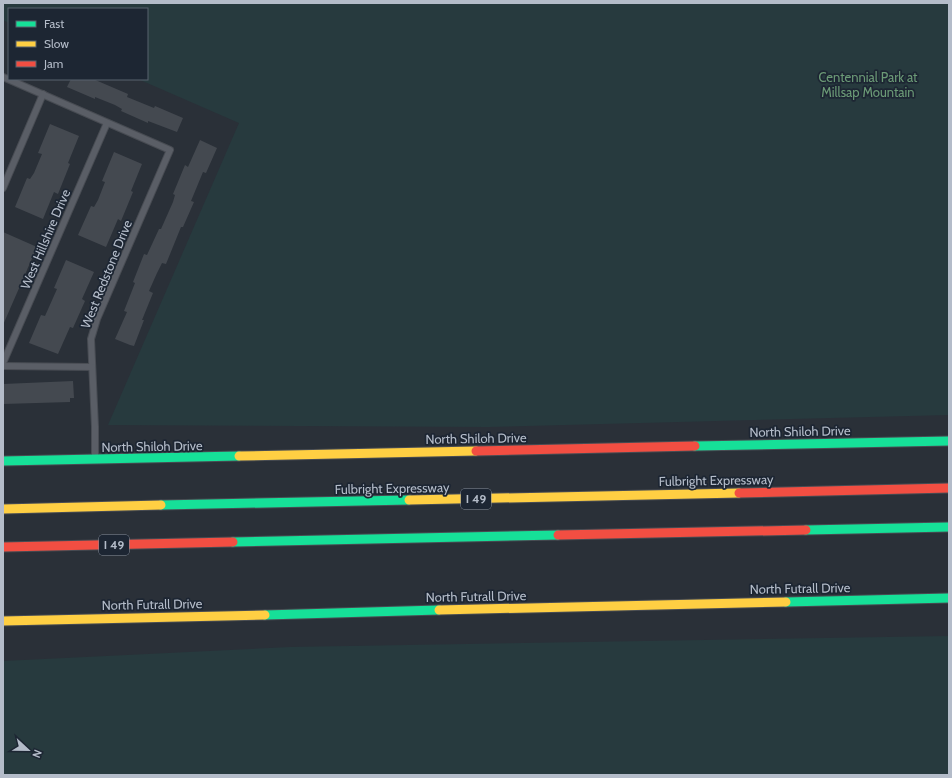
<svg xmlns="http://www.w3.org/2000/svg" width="952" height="778" font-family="Cabin,sans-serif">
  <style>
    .green { fill: #273a3e }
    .building { fill: #444950 }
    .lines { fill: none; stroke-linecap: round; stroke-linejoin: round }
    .lane-casing { stroke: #484c53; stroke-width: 8 }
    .fast-casing { stroke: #484c53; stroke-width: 11 }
    .slow-casing { stroke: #484c53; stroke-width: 11 }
    .jam-casing { stroke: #484c53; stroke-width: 11 }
    .lane { stroke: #5a5e66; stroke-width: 6 }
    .fast { stroke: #16e098; stroke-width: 9 }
    .slow { stroke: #ffcf43; stroke-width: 9 }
    .jam { stroke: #f24e42; stroke-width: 9 }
    .labels { text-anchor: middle; stroke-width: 3.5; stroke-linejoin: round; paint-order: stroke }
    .shield { fill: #1d2633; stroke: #878f9c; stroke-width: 1 }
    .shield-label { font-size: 12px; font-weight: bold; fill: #b4bcc9 }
    .park-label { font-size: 13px; fill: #6b9a76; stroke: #1d2633 }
    .street-label { font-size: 13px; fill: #b4bcc9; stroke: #1d2633 }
  </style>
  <rect width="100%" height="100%" fill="#2a3038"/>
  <!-- green -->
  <g class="green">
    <polygon points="3,3 949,3 949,415 488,427 108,425 239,123 138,79 147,79 147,9 9,9 9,23 3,20"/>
    <polygon points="949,636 949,775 3,775 3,661 290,647"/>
  </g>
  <!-- building -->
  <g class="building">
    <polygon points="71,79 93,79 128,94 127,97 154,108 155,106 183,118 177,132 148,121 148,123 121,111 122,109 115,105 95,97 95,99 67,87"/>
    <polygon points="50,124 79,136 68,163 70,164 58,194 54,192 43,219 15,207 27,178 30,179 34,173 42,154 38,153"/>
    <polygon points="200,140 217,148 206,173 203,172 191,201 194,202 183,227 181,227 166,264 162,263 157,273 149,291 153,293 142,320 144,320 134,346 130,345 115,339 127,312 124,311 135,283 133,282 144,254 147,255 159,229 161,229 173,202 175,195 173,194 185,165 188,167"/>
    <polygon points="114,152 142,164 131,191 133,192 121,221 118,219 106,247 78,235 91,206 94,207 98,200 105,182 102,181"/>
    <polygon points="3,232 37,247 3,325"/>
    <polygon points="66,260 94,272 82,299 85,301 73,328 70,327 58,354 29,343 41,315 45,316 57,289 54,288"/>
    <polygon points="73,381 74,398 70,398 70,402 3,404 3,384"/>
  </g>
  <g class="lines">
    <!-- lane casing -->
    <g class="lane-casing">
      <g id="lane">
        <polyline points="3,77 170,150 97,319 91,339 95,427 95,458"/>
        <polyline points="3,188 43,94"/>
        <polyline points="3,363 107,123"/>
        <polyline points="3,366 92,367"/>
      </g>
    </g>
    <!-- fast casing -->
    <g class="fast-casing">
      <g id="fast">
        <polyline points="695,446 949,441"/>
        <polyline points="3,461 239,456"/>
        <polyline points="161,505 409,500"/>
        <polyline points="806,530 949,527"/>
        <polyline points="233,542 558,535"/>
        <polyline points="786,602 949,598"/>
        <polyline points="265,615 439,610"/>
      </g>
    </g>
    <!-- slow casing -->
    <g class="slow-casing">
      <g id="slow">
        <polyline points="239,456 476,451"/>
        <polyline points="409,500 739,493"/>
        <polyline points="3,509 161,505"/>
        <polyline points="439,610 786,602"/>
        <polyline points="3,621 265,615"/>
      </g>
    </g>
    <!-- jam casing -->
    <g class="jam-casing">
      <g id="jam">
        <polyline points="476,451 695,446"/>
        <polyline points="739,493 949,488"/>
        <polyline points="558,535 806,530"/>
        <polyline points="3,547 233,542"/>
      </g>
    </g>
    <!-- lane -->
    <use href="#lane" class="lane"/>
    <!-- fast -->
    <use href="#fast" class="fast"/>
    <!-- slow -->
    <use href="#slow" class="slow"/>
    <!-- jam -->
    <use href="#jam" class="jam"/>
  </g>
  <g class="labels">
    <!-- shield labels -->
    <g class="shield">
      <rect x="461" y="489" width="30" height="20" rx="3"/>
      <rect x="99" y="535" width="30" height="20" rx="3"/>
    </g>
    <g class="shield-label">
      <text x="476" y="503">I 49</text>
      <text x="114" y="549">I 49</text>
    </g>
    <!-- park labels -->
    <g class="park-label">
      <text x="868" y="82">Centennial Park at<tspan x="868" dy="15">Millsap Mountain</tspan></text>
    </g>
    <!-- street labels -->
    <g class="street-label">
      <text transform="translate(45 239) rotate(-67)" y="5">West Hillshire Drive</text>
      <text transform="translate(106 274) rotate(-68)" y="5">West Redstone Drive</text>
      <text transform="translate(800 431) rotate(-1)" y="5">North Shiloh Drive</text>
      <text transform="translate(476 438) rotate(-1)" y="5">North Shiloh Drive</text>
      <text transform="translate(152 446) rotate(-1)" y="5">North Shiloh Drive</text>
      <text transform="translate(716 480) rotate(-1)" y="5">Fulbright Expressway</text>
      <text transform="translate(392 488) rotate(-1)" y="5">Fulbright Expressway</text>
      <text transform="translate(800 588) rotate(-1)" y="5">North Futrall Drive</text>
      <text transform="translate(476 596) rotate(-1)" y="5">North Futrall Drive</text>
      <text transform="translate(152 604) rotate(-1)" y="5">North Futrall Drive</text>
    </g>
  </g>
  <!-- border -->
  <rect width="952" height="778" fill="none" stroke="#b4bcc9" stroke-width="8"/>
  <!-- legend -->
  <rect x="8" y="8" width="140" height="72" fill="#1d2633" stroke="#59626f"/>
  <rect x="16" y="21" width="20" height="6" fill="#16e098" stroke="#59626f"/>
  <text x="44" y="28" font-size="12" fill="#b4bcc9">Fast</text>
  <rect x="16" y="41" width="20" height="6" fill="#ffcf43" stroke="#59626f"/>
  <text x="44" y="48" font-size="12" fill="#b4bcc9">Slow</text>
  <rect x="16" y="61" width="20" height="6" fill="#f24e42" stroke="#59626f"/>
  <text x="44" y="68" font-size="12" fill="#b4bcc9">Jam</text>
  <!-- north arrow -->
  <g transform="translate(28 750) rotate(112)" stroke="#1d2633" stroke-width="3" paint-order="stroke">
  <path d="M0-3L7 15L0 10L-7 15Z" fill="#b4bcc9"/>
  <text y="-6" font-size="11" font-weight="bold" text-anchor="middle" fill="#b4bcc9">N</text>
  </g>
</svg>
